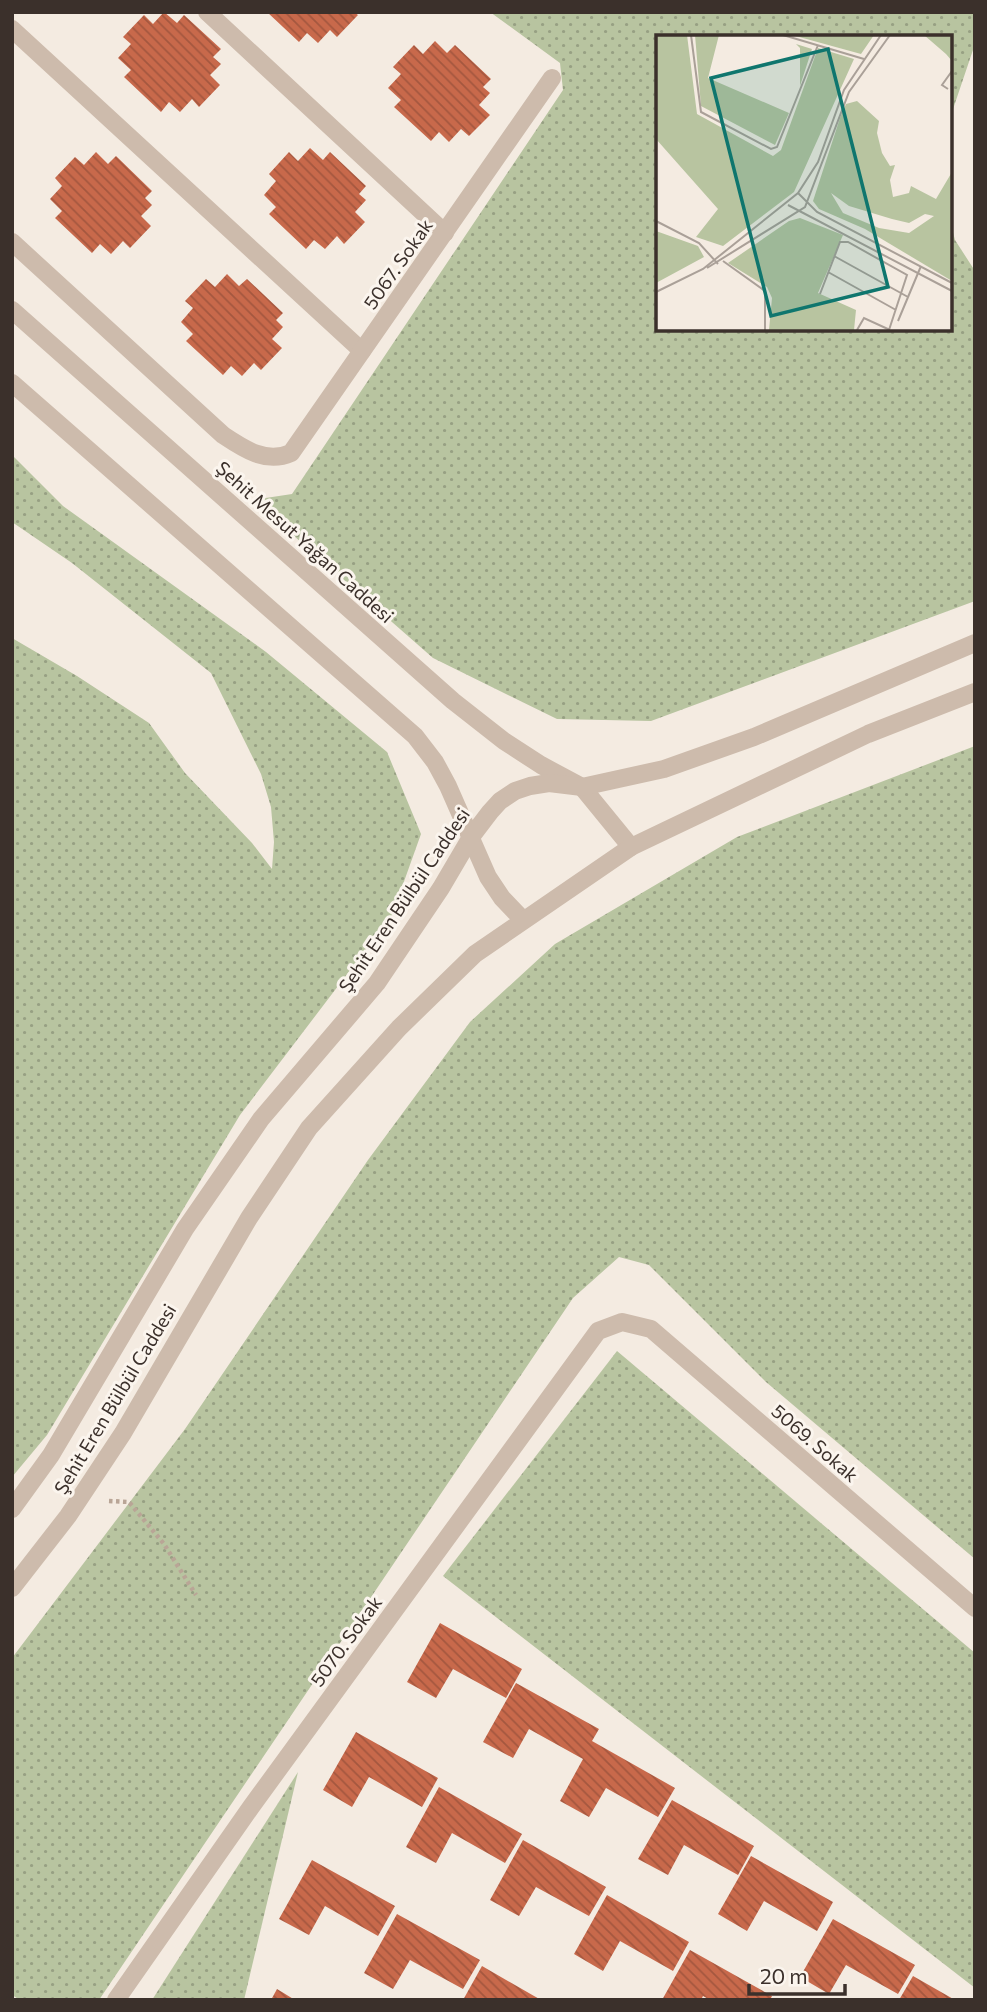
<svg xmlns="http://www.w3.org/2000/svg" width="987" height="2012" font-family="Commissioner,sans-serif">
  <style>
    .grass { fill: url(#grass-dots) }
    .building { fill: url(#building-back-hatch) }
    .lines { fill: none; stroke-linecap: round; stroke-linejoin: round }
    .path { stroke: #b9a596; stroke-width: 4.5; stroke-dasharray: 3.5 3.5; stroke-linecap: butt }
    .minor { stroke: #cdbbac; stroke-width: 18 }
    .labels { text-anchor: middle; stroke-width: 6; stroke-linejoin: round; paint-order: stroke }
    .street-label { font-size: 19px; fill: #3b302b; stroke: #fbf5ee }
    .inset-road { fill: none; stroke: #aaa098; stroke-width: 2 }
    .view { fill: #0f766e; fill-opacity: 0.15; stroke: #0f766e; stroke-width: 3.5 }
    .inset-edge { fill: none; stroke: #3b302b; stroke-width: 3.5 }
  </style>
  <defs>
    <pattern id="grass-dots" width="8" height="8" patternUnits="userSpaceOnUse" patternTransform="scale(1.75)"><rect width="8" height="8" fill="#b8c4a0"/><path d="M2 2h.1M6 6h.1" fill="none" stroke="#97a083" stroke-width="1.8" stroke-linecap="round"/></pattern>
    <pattern id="building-back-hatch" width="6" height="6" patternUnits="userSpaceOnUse" patternTransform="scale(1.75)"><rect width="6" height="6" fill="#c8694b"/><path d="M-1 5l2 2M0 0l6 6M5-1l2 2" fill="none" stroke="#a4573f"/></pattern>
  </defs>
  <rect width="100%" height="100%" fill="#f4ebe1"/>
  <!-- grass -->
  <g class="grass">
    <polygon points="490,12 975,12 975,44 950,118 950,37 658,37 658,329 950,329 950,221 955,240 975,271 975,601 651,721 557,719 433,658 253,500 292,494 563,90 560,63"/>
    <polygon points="12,455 63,506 266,652 387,752 421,834 392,915 240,1115 47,1435 12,1477 12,638 77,676 149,723 185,773 252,843 272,869 274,842 271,807 261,774 211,673 72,563 12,522"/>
    <polygon points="975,746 975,1559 766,1382 649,1265 619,1257 573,1298 99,2000 20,2000 12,1995 12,1658 185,1429 368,1160 470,1022 555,944 737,837"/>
    <polygon points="617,1351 975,1653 975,1988 443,1576"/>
    <polygon points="298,1772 244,2000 152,2000"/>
  </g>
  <!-- building -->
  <g class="building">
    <polygon points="164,12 177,23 184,15 221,49 213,57 221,64 210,75 220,85 199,107 192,99 180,112 169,102 161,112 124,77 131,70 118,58 131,44 123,37 144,15 153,24"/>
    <polygon points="267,12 354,12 358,15 337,37 330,30 318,43 307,33 299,42"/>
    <polygon points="435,41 447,53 455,45 491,79 483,87 490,93 479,105 490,115 469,136 461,129 449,142 439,132 431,141 394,107 401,100 388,88 401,74 393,67 414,45 423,54"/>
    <polygon points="310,148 323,160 330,152 366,186 359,194 366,200 355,212 365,222 344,244 337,236 325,249 314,240 306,249 269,214 276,207 264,195 276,181 269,174 289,152 298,161"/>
    <polygon points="96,152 108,164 116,156 152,191 145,198 152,205 141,216 151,226 130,248 123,241 111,254 100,244 92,253 55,218 62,211 50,199 62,186 55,178 75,157 84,165"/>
    <polygon points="227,274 239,286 247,279 283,313 276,320 283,327 272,339 282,348 261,370 254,363 242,376 231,366 223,375 186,341 193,334 181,322 193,308 185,301 206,279 215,287"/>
    <polygon points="440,1623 522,1669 506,1698 453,1669 436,1698 407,1682"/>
    <polygon points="516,1683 599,1729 592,1741 675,1788 658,1817 606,1788 589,1817 560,1801 583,1759 529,1729 513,1758 483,1742"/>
    <polygon points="356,1732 438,1778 422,1807 369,1777 352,1807 323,1790"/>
    <polygon points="439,1787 522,1834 505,1863 452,1833 436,1863 406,1847"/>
    <polygon points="672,1800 754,1846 738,1875 684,1845 668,1875 638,1859"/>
    <polygon points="523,1840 606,1887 589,1916 536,1887 519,1916 490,1900"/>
    <polygon points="751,1856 833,1902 817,1931 764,1901 747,1931 718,1914"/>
    <polygon points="312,1860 395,1906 378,1936 325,1906 309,1935 279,1919"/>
    <polygon points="607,1895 689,1942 673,1971 620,1941 603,1971 574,1954"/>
    <polygon points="397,1914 480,1960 463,1989 410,1960 393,1989 364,1973"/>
    <polygon points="833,1919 915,1965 898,1994 846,1965 829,1994 800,1977"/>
    <polygon points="690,1950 772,1996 770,2000 710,2000 703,1996 701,2000 662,2000"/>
    <polygon points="482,1966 541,2000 463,2000"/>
    <polygon points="913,1976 955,2000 899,2000"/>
    <polygon points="277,1989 295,2000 271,2000"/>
  </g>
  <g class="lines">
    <!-- path -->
    <polyline class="path" points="109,1501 129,1502 164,1544 196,1595"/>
    <!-- minor -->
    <g class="minor">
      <polyline points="207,12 445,233"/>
      <polyline points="12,29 362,351"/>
      <path d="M12 242 223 435C244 449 266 464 291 453L552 78"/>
      <polyline points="12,310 453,701 504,741 541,765 582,787 631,847"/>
      <polyline points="12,383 415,736 435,762 448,786 488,877 502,898 523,920"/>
      <polyline points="12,1509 51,1455 185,1229 261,1119 377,983 441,888 471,837 490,812 500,801 515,791 530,786 549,783 582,787 664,769 754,737 975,643"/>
      <polyline points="12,1588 68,1516 123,1433 249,1218 309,1128 399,1028 475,954 631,847 868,734 975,692"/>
      <polyline points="116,2000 251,1807 598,1331 622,1322 651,1329 975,1608"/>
    </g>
  </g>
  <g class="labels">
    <!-- street labels -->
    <g class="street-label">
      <text transform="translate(398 264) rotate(-55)" y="7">5067. Sokak</text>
      <text transform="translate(305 542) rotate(42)" y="7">Şehit Mesut Yağan Caddesi</text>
      <text transform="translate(404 900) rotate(-56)" y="7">Şehit Eren Bülbül Caddesi</text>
      <text transform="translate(115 1399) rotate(-59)" y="7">Şehit Eren Bülbül Caddesi</text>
      <text transform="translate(815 1443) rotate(41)" y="7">5069. Sokak</text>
      <text transform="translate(346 1641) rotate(-54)" y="7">5070. Sokak</text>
    </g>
  </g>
  <!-- overview -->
  <g transform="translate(656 35)">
    <rect width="296" height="296" fill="#f4ebe1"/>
    <path d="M0 0H31L41 79 117 121 125 115 162 13 198 24 138 157 67 211 40 202 62 174 0 104ZM39 0H63L52 43 133 78 119 110 45 71ZM136 0H218L205 19ZM268 0H296V26L290 19ZM140 9 156 14 144 51V13ZM201 66 223 86 221 98 226 118 234 131 239 130 234 145 237 162 253 158 255 151 280 164 296 137V246L209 194 163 174 157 166 184 83 190 69ZM175 158 193 171 236 184 253 188 269 179 278 181 253 198 223 193 187 178ZM144 183 187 200 162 258 200 275 198 295H113L116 263 111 252 72 228 133 186ZM0 196 42 211 48 222 0 248Z" fill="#b8c4a0" fill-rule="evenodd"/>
    <path class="inset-road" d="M35 0 45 77 115 114 121 112 162 10M127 0 208 24M292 54 286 50 296 36M142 158 161 177 296 248M132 170 296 256M0 186 43 208 62 229M178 221 252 262M67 226 109 256V295M51 233 149 172 193 57 234 0M172 237 240 275M0 257 47 234 142 158 162 127 188 55 225 0M164 259 184 207H192L251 240 233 295M242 286 265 231M201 295 208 283 234 295"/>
    <path class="view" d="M172 14 232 252 115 281 55 43Z"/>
    <rect width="296" height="296" class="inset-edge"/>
  </g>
  <!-- border -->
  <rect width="987" height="2012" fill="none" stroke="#3b302b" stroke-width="28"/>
  <!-- scale -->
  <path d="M749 1984v10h96v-10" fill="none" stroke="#3b302b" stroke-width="3.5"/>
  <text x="760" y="1984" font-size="21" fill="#3b302b" stroke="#fbf5ee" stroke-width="5" paint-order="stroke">20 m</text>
</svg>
